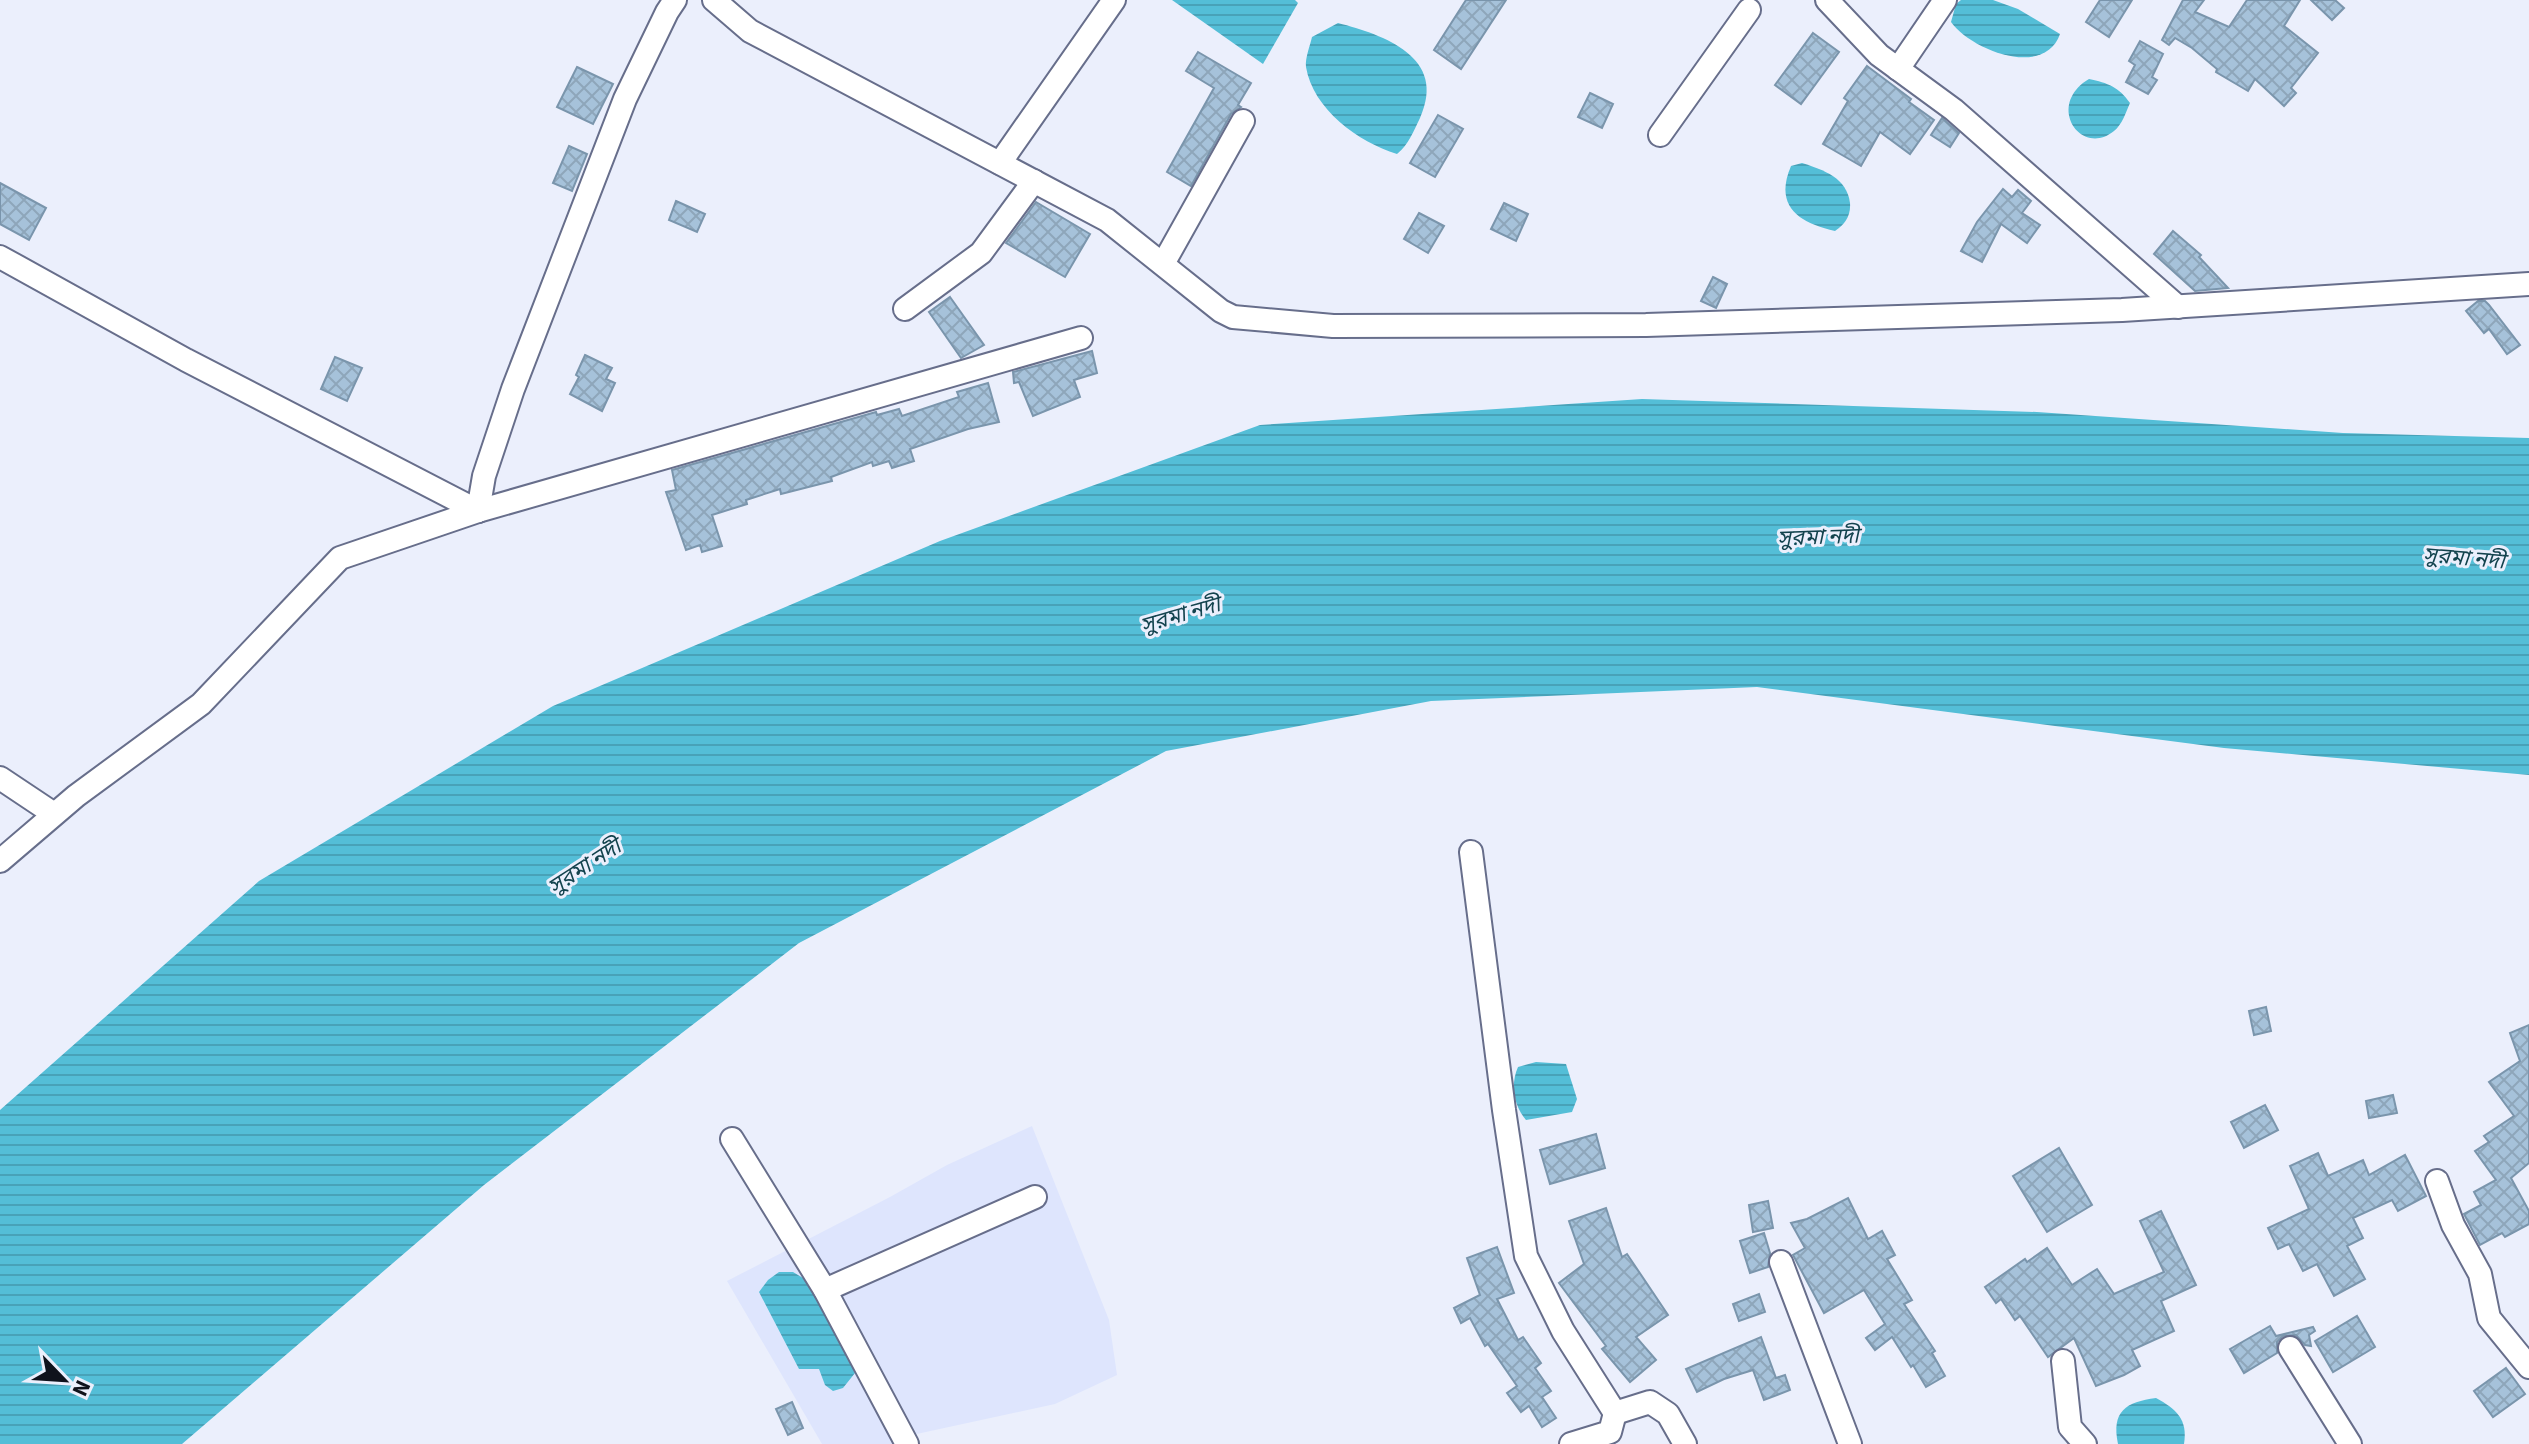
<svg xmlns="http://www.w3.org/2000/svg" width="2529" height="1444" font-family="'Source Sans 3','Noto Sans Bengali',sans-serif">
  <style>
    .built { fill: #dee5fd }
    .water { fill: url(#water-rules) }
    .building { fill: url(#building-cross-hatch); stroke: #7a95ac; stroke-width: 2 }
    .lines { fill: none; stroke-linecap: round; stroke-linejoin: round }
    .minor-casing { stroke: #676e8b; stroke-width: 26 }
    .minor { stroke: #fff; stroke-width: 22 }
    .labels { text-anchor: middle; stroke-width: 6; stroke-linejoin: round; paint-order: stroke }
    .water-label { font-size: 22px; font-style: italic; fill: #13434e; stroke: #ebeffc }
  </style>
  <defs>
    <pattern id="water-rules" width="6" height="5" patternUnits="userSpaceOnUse" patternTransform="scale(2)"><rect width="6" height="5" fill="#54bed7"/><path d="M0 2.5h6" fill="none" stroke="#48a2b8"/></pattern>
    <pattern id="building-cross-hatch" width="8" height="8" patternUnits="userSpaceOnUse" patternTransform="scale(2)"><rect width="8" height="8" fill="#a6c2da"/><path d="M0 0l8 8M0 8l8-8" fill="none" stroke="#8ea6ba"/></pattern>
  </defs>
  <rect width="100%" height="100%" fill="#ebeffc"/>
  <!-- built -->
  <polygon class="built" points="1032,1126 1109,1320 1117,1375 1055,1404 912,1435 918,1444 822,1444 727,1281 890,1197 947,1165"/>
  <!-- water -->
  <g class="water">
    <polygon points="1172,0 1295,0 1298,3 1263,64"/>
    <path d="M1961 0H1993L2018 9 2060 34C2044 79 1971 50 1951 22L1956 4Z"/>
    <path d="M1338 23C1384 35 1448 57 1420 118 1413 132 1409 144 1397 154 1358 142 1313 109 1306 67 1305 58 1310 46 1312 37Z"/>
    <path d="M2089 79C2108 83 2119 87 2130 103 2126 112 2122 125 2114 131 2081 158 2045 105 2089 79Z"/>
    <path d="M1802 163C1824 170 1847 178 1850 203 1851 216 1845 224 1835 231 1798 223 1774 206 1791 166Z"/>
    <polygon points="1642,399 2037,412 2343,433 2529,438 2529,775 2224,748 1757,687 1431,701 1166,751 799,943 484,1185 182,1444 0,1444 0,1110 259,881 553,706 940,541 1260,425"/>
    <path d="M1536 1062 1566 1064 1577 1099 1572 1112 1526 1120C1514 1106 1510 1085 1518 1067Z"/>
    <polygon points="779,1272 793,1272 803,1278 833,1325 855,1373 843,1388 833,1391 825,1385 819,1369 799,1369 759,1292 768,1280"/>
    <path d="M2156 1398C2176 1409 2188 1419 2184 1444H2118C2111 1411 2126 1402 2156 1398Z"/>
  </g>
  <!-- building -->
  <g class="building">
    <polygon points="1466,0 1506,0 1461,69 1434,50"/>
    <polygon points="2100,0 2132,0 2109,37 2086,22"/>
    <polygon points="2183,0 2204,0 2195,12 2229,27 2247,0 2300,0 2284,26 2318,53 2291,88 2296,93 2284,106 2255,79 2248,91 2216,72 2217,69 2192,48 2175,38 2169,45 2162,40"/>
    <polygon points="2311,0 2335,0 2344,8 2332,20"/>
    <polygon points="1813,33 1839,52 1801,104 1775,85"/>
    <polygon points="2140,41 2163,54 2152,77 2157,80 2148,94 2126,82 2135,65 2129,61"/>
    <polygon points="1198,52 1251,83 1238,105 1241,107 1231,114 1191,186 1167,172 1214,88 1186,71"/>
    <polygon points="1867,66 1911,99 1909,102 1934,120 1910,154 1880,132 1861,166 1823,144 1848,101 1844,98"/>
    <polygon points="577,67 613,84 593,124 557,107"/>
    <polygon points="1590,93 1613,104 1602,128 1578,117"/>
    <polygon points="1438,115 1463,129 1435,177 1410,163"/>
    <polygon points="1942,118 1959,133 1950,147 1931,135"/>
    <polygon points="569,146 587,154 572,191 553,183"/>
    <polygon points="0,183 46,208 29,240 0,224"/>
    <polygon points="2003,189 2012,197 2018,190 2031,201 2022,213 2040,225 2027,243 2001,224 1982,262 1961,251 1977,222"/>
    <polygon points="676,201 705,214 697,232 669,220"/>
    <polygon points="1036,202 1090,234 1065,277 1006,243"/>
    <polygon points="1504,203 1528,214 1516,241 1491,229"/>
    <polygon points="1419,213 1444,226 1428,253 1404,239"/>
    <polygon points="2173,231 2201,255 2199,257 2228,288 2195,291 2154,254"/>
    <polygon points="1713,277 1727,284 1716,308 1701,301"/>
    <polygon points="950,297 984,345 961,358 929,312"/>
    <polygon points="2478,301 2485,301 2489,305 2520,345 2507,354 2489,329 2484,333 2466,311"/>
    <polygon points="1092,351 1097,373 1074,380 1080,397 1033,416 1019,382 1014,383 1013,372"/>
    <polygon points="585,355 612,368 606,379 615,383 602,411 570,394 579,377 576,375"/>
    <polygon points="335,357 362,368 347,401 321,389"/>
    <polygon points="988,383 999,422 968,429 910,449 914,461 892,468 889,461 873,466 872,462 831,477 832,481 781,494 780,489 746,500 747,504 712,515 722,546 702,552 700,545 686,550 666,492 676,490 672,470 876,412 877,415 899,409 902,416 959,397 957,392"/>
    <polygon points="2266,1007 2271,1031 2254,1035 2249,1011"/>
    <polygon points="2529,1025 2529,1163 2511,1178 2529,1211 2529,1224 2505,1237 2502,1233 2480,1245 2464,1214 2481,1205 2474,1192 2496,1180 2475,1151 2489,1142 2484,1136 2514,1116 2489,1082 2520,1061 2510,1033"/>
    <polygon points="2393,1095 2397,1113 2369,1118 2366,1101"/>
    <polygon points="2265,1105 2278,1130 2244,1148 2231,1122"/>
    <polygon points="1596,1134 1605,1168 1550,1184 1540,1150"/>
    <polygon points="2059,1148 2092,1205 2047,1232 2013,1176"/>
    <polygon points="2318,1153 2328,1176 2363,1160 2369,1175 2405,1155 2426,1196 2398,1211 2392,1200 2353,1218 2363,1238 2347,1246 2365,1279 2334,1296 2317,1264 2303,1271 2289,1244 2278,1249 2268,1228 2309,1209 2290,1166"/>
    <polygon points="1848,1198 1868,1239 1882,1231 1895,1255 1887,1259 1912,1300 1904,1304 1935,1351 1932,1353 1945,1376 1926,1387 1913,1365 1911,1367 1892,1337 1875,1350 1866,1338 1885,1324 1864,1290 1824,1313 1793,1255 1805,1248 1791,1223 1807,1219"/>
    <polygon points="1768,1201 1773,1228 1753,1232 1749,1205"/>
    <polygon points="1606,1208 1622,1257 1627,1254 1668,1315 1636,1337 1656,1360 1630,1382 1602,1349 1606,1346 1559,1283 1584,1264 1569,1221"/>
    <polygon points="2161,1211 2196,1285 2161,1301 2174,1331 2132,1350 2140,1366 2124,1375 2096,1386 2074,1338 2048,1357 2020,1316 2015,1320 2001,1299 1996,1303 1985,1287 2025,1259 2027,1262 2047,1248 2072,1285 2097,1269 2114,1294 2164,1272 2140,1221"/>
    <polygon points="1764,1233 1770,1253 1768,1267 1750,1273 1740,1241"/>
    <polygon points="1497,1247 1514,1293 1497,1299 1518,1340 1523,1337 1541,1363 1535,1368 1551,1391 1542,1397 1556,1418 1542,1427 1529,1406 1521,1412 1507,1393 1517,1386 1488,1344 1485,1346 1470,1318 1461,1323 1454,1308 1480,1295 1467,1258"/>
    <polygon points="1759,1294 1765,1312 1739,1321 1733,1304"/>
    <polygon points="2357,1316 2375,1347 2333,1372 2315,1341"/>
    <polygon points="2270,1326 2276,1336 2313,1327 2315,1331 2309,1335 2311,1346 2305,1345 2296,1335 2283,1336 2277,1342 2277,1353 2244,1373 2230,1349"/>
    <polygon points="1761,1337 1776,1378 1785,1375 1790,1390 1764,1400 1753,1370 1724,1379 1697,1392 1686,1369"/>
    <polygon points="2506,1368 2525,1394 2493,1417 2474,1391"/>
    <polygon points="792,1402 803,1428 788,1435 776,1409"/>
  </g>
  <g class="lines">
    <!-- minor casing -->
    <g class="minor-casing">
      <g id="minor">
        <polyline points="714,0 750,31 1107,220 1221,311 1233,317 1333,326 1646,325 2122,310 2529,284"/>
        <polyline points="1827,0 1879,55 1954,110 2178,307"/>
        <polyline points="1898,69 1945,0"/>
        <polyline points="1660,135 1749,10"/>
        <polyline points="1000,163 1114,0"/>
        <polyline points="0,257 186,360 478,511"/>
        <polyline points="1163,264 1243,121"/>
        <polyline points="905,309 981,253 1034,181"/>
        <polyline points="478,511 484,476 513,389 625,99 667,12 675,0"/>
        <polyline points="0,778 54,814"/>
        <polyline points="1471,852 1504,1110 1526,1256 1563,1331 1615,1413 1610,1432 1571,1444"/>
        <polyline points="0,861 76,796 201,704 340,558 478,511 1081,338"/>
        <polyline points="732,1139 825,1290 907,1444"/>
        <polyline points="2437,1181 2453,1225 2480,1274 2489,1318 2529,1367"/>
        <polyline points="1781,1262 1850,1444"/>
        <polyline points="825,1290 1035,1197"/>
        <polyline points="2290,1348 2350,1444"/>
        <polyline points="2063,1361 2070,1427 2085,1444"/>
        <polyline points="1615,1413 1650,1402 1668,1414 1685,1444"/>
      </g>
    </g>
    <!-- minor -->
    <use href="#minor" class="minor"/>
  </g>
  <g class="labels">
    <!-- water labels -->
    <g class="water-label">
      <text transform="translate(1818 536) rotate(-2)" y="8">সুরমা নদী</text>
      <text transform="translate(2464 557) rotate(5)" y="8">সুরমা নদী</text>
      <text transform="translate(1180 614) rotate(-16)" y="8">সুরমা নদী</text>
      <text transform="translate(584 866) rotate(-33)" y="8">সুরমা নদী</text>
    </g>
  </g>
  <!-- north arrow -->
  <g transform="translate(64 1380) rotate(115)" stroke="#ebeffc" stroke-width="6" paint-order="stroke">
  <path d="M0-6L14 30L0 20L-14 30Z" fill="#0f121c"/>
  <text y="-12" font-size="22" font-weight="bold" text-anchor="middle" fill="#0f121c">N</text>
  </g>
</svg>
